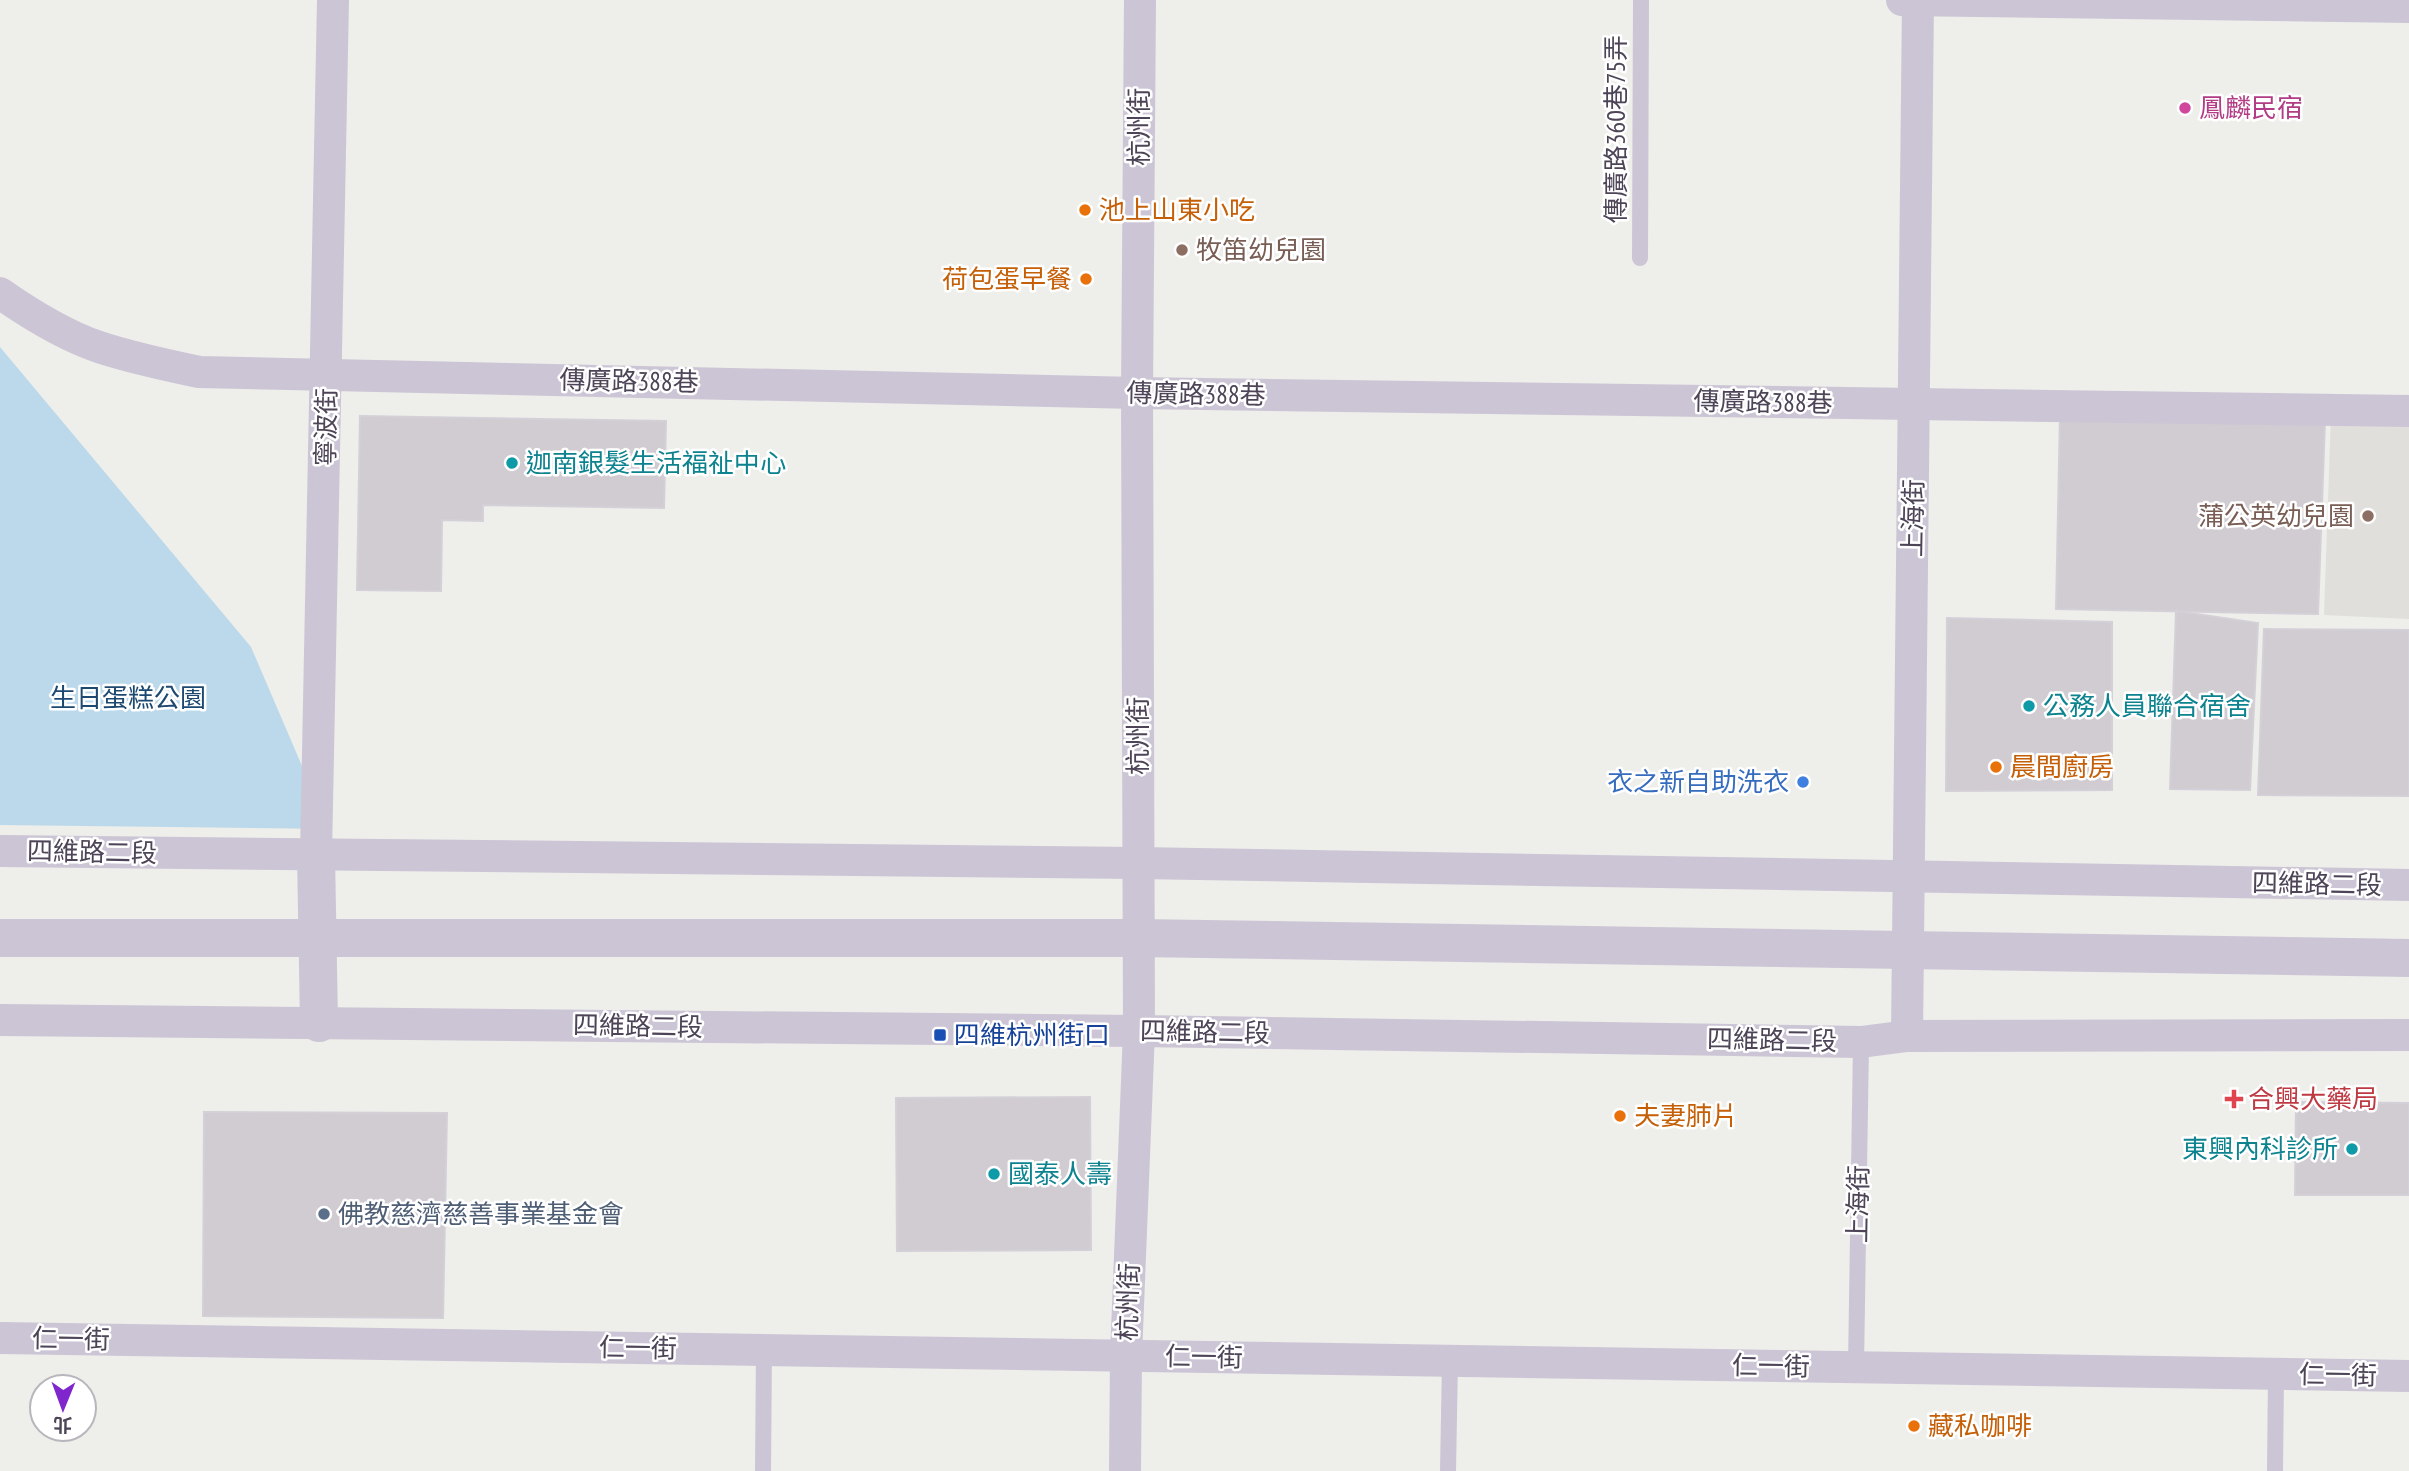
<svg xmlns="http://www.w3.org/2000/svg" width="2409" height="1471" font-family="'PT Sans Narrow','Noto Sans TC',sans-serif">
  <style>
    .education { fill: #e0dfdc }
    .green { fill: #bbd9ea }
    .building { fill: #d1cbd2; stroke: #d4d0d7; stroke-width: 2 }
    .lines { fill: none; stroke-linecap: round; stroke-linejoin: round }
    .service { stroke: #ccc5d5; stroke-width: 16 }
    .minor { stroke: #ccc5d5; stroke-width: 32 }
    .tertiary { stroke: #ccc5d5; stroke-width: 38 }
    .hotel-dot { fill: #d1479c; stroke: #fff; stroke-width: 2.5 }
    .food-dot { fill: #e8710a; stroke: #fff; stroke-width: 2.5 }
    .education-dot { fill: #8d6e63; stroke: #fff; stroke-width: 2.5 }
    .culture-dot { fill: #0f9aa8; stroke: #fff; stroke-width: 2.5 }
    .shop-dot { fill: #3f7fe0; stroke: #fff; stroke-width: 2.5 }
    .transit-dot { fill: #1a4fb4; stroke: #fff; stroke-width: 2.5 }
    .health-dot { fill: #e0444e; stroke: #fff; stroke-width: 2.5 }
    .service-dot { fill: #5c6f8a; stroke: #fff; stroke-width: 2.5 }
    .labels { text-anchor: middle; stroke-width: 5; stroke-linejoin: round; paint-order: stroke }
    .hotel-label { font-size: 26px; fill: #b23c85; stroke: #fff; text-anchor: start }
    .street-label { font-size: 26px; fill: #4d4557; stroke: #fff }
    .food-label { font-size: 26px; fill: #c56008; stroke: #fff; text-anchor: start }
    .education-label { font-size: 26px; fill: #785e54; stroke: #fff; text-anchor: start }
    .culture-label { font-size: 26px; fill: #0d838f; stroke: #fff; text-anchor: start }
    .park-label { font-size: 26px; fill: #1d4971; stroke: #fff }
    .shop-label { font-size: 26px; fill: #366cbe; stroke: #fff; text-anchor: end }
    .transit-label { font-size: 26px; fill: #164399; stroke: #fff; text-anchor: start }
    .health-label { font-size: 26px; fill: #be3a42; stroke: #fff; text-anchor: start }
    .service-label { font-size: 26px; fill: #4e5e75; stroke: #fff; text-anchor: start }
  </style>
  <rect width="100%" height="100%" fill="#eeeeeb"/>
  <!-- education -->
  <polygon class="education" points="2331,414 2409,417 2409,619 2324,615"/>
  <!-- green -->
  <polygon class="green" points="0,347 251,647 329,829 0,825"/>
  <!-- building -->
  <g class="building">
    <polygon points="2060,414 2325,421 2318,614 2056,609"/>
    <polygon points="360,416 666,421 664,508 483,505 483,521 442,520 441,591 357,590"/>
    <polygon points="2176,611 2258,623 2250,790 2170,789"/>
    <polygon points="1947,618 2112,622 2112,790 1946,791"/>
    <polygon points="2264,629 2409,630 2409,796 2258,795"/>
    <polygon points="1090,1097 1091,1250 897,1251 896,1098"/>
    <polygon points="2296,1102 2409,1103 2409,1195 2295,1195"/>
    <polygon points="204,1112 447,1113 443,1318 203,1316"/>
  </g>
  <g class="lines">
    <!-- service -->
    <g class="service">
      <polyline points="1640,258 1641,0"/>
      <polyline points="1856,1367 1861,1042"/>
      <polyline points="763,1471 764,1350"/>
      <polyline points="1448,1471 1450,1361"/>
      <polyline points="2275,1471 2276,1374"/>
    </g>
    <!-- minor -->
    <g class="minor">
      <polyline points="1902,0 2409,7"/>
      <path d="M0 293C30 314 64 335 99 347 132 358 166 365 199 372L1137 393 2409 411"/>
      <polyline points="0,851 1139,863 2409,885"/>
      <polyline points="316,854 333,0"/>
      <polyline points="0,1020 1139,1031 1861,1042 1907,1036 2409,1035"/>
      <polyline points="1907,1036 1918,0"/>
      <polyline points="0,1338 2409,1376"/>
      <polyline points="1125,1471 1126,1356 1139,1031 1137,393 1140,0"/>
    </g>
    <!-- tertiary -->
    <g class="tertiary">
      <polyline points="316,854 319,1023"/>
      <polyline points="0,938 1138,938 2409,958"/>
    </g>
  </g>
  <!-- markers -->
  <circle class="hotel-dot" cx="2185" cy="108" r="7"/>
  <g class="food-dot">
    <circle cx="1085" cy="210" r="7"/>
    <circle cx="1086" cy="279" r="7"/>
    <circle cx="1996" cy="767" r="7"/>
    <circle cx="1620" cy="1116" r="7"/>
    <circle cx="1914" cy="1426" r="7"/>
  </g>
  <g class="education-dot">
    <circle cx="1182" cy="250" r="7"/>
    <circle cx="2368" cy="516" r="7"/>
  </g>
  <g class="culture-dot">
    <circle cx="512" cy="463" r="7"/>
    <circle cx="2029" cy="706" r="7"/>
    <circle cx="2352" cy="1149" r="7"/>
    <circle cx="994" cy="1174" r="7"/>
  </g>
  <circle class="shop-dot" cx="1803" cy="782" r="7"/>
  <rect class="transit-dot" x="933" y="1028" width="14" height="14" rx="3.5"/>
  <path class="health-dot" d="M2230.5 1088.5h7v7h7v7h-7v7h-7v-7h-7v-7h7z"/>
  <circle class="service-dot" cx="324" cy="1214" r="7"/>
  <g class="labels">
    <!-- hotel labels -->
    <g class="hotel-label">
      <text x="2199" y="117">鳳麟民宿</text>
    </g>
    <!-- street labels -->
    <g class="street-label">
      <text transform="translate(1139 127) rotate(-90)" y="9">杭州街</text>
      <text transform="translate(1616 129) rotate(-90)" y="9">傳廣路360巷75弄</text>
      <text transform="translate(629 381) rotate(1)" y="9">傳廣路388巷</text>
      <text transform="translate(1196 394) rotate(1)" y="9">傳廣路388巷</text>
      <text transform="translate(1763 402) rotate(1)" y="9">傳廣路388巷</text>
      <text transform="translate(326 427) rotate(-89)" y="9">寧波街</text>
      <text transform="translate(1913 518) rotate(-89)" y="9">上海街</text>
      <text transform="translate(1138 736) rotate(-90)" y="9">杭州街</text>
      <text transform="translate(92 852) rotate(1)" y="9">四維路二段</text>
      <text transform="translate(2317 884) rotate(1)" y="9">四維路二段</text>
      <text transform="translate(638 1026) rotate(1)" y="9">四維路二段</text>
      <text transform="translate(1205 1032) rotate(1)" y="9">四維路二段</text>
      <text transform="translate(1772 1040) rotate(1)" y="9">四維路二段</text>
      <text transform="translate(1858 1204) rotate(-89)" y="9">上海街</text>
      <text transform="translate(1128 1302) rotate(-88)" y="9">杭州街</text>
      <text transform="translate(71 1339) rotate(1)" y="9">仁一街</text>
      <text transform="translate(638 1348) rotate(1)" y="9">仁一街</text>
      <text transform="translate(1204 1357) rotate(1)" y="9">仁一街</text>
      <text transform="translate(1771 1366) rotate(1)" y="9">仁一街</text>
      <text transform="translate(2338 1375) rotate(1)" y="9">仁一街</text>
    </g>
    <!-- food labels -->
    <g class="food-label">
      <text x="1099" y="219">池上山東小吃</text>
      <text x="1072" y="288" text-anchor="end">荷包蛋早餐</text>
      <text x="2010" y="776">晨間廚房</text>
      <text x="1634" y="1125">夫妻肺片</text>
      <text x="1928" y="1435">藏私咖啡</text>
    </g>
    <!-- education labels -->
    <g class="education-label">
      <text x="1196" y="259">牧笛幼兒園</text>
      <text x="2354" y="525" text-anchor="end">蒲公英幼兒園</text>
    </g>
    <!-- culture labels -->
    <g class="culture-label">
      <text x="526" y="472">迦南銀髮生活福祉中心</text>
      <text x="2043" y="715">公務人員聯合宿舍</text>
      <text x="2338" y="1158" text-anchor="end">東興內科診所</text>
      <text x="1008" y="1183">國泰人壽</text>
    </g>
    <!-- park labels -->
    <g class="park-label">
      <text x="128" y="707">生日蛋糕公園</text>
    </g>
    <!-- shop labels -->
    <g class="shop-label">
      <text x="1789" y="791">衣之新自助洗衣</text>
    </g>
    <!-- transit labels -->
    <g class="transit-label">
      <text x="954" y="1044">四維杭州街口</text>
    </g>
    <!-- health labels -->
    <g class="health-label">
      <text x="2248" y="1108">合興大藥局</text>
    </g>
    <!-- service labels -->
    <g class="service-label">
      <text x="338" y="1223">佛教慈濟慈善事業基金會</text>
    </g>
  </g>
  <!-- north arrow -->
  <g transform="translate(63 1408) rotate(181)"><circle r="33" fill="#ffffff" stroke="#b8b5bc" stroke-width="2"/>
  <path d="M0-5L12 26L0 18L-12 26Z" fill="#8026cd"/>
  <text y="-10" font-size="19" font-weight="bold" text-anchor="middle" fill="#4d4557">北</text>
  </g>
</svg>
